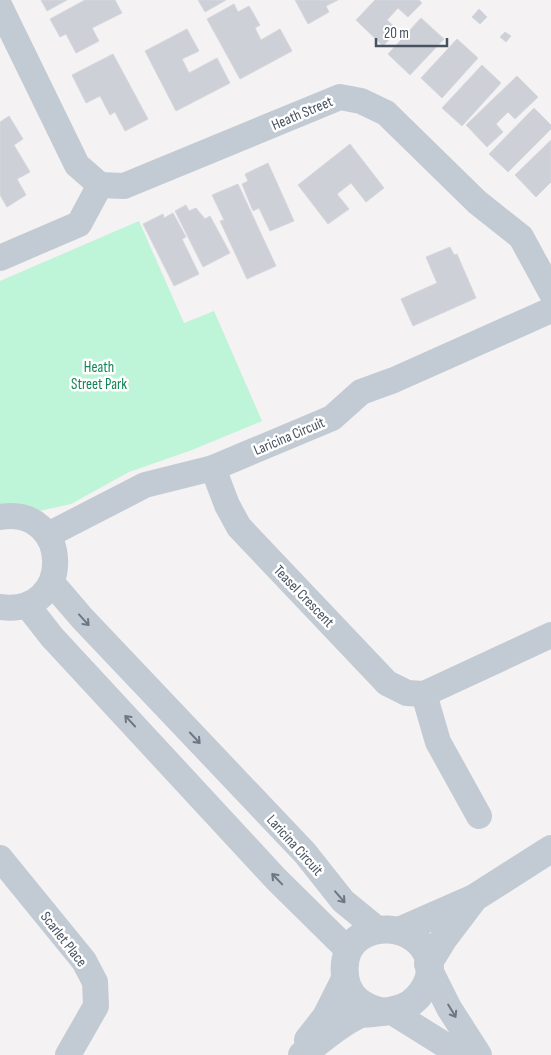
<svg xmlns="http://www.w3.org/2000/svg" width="551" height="1055" font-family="'Sofia Sans Condensed',sans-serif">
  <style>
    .park { fill: #bef4d7 }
    .building { fill: #ced0d8; stroke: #d6d7de }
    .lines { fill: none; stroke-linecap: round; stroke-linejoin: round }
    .minor { stroke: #c2cbd4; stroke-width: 26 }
    .tertiary { stroke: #c2cbd4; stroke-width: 28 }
    .oneway { stroke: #6d7784 }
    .labels { text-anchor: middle; stroke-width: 5; stroke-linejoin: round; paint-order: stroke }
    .street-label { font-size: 15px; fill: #485362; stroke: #fff }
    .park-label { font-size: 15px; fill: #0f8653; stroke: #fff }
  </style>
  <rect width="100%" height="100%" fill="#f4f2f2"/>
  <!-- park -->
  <polygon class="park" points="139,221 184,323 214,311 262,421 192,450 129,472 71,504 21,515 0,508 0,281"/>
  <!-- building -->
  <g class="building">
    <polygon points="41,0 67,0 47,11"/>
    <polygon points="85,0 115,0 122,13 92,28 99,41 76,53 66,34 60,37 50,19"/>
    <polygon points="198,0 226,0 205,12"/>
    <polygon points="295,0 338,0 326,6 329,12 308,24"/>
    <polygon points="375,0 419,0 422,3 408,17 398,8 387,20 398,30 383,46 356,20"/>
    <polygon points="234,4 238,12 249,6 260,25 255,28 261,40 280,29 292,51 240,79 207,19"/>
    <polygon points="479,9 487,17 480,24 472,17"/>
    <polygon points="421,18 444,39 410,75 388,54"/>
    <polygon points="187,29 199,51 182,59 189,73 217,58 230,83 176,111 145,51"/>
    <polygon points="505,32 511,36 506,42 500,37"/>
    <polygon points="457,39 478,58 442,98 421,78"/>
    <polygon points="113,54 148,119 125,131 115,112 110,115 100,96 86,103 72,75"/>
    <polygon points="482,65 501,83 462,126 442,108"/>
    <polygon points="517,76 538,97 515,119 508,112 496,124 503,132 487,147 466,125"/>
    <polygon points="534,108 551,125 551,129 508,172 489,154"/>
    <polygon points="9,116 23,139 14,145 30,172 17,179 26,195 7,207 0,195 0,122"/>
    <polygon points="551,140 551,182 536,197 515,175"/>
    <polygon points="350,144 384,188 366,202 351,183 337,194 349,209 328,224 298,185"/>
    <polygon points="268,163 294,221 270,231 259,208 253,211 242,184 248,181 245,174"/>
    <polygon points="238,184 276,266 247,279 220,221 224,220 212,195"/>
    <polygon points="186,205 189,211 196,208 205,219 210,216 230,253 203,267 175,211"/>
    <polygon points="173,213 186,237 182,239 199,274 174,286 143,224 163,214 164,218"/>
    <polygon points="450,247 454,255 457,254 476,298 413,326 401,299 437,283 426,257"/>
  </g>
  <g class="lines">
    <!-- minor -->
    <g class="minor">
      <polyline points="0,7 77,165 100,185 124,186 340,97 361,101 386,113 477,202 521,237 551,292"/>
      <polyline points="0,258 79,224 100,185"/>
      <polyline points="213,468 227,505 239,527 387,683 407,693 424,694 551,635"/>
      <path d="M0 517C72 505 75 617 0 607"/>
      <polyline points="48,535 145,485 213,468 332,418 361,392 394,380 551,310"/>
      <polyline points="52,583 82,618 305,853 343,901 376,928"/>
      <polyline points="27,605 52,637 276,879 348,950"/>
      <polyline points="424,694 438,742 479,816"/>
      <polyline points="0,858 84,961 95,982 96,1006 68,1055"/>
      <polyline points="429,968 449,1008 479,1055"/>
      <polyline points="392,1012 445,1045 453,1055"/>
    </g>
    <!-- tertiary -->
    <g class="tertiary">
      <polyline points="401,930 474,898 551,849"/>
      <polyline points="428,964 444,938 472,901"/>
      <polyline points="308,1040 326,1017 345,979"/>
      <path d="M302 1055C320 1041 337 1025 358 1015 362 1013 368 1014 373 1013 397 1011 414 1008 426 985 444 947 397 914 360 937 340 950 340 985 357 1000 365 1007 374 1010 384 1012"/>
    </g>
  </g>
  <!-- one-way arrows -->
  <defs><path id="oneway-shaft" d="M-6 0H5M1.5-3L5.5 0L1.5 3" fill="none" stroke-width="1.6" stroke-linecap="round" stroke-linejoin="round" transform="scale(1.25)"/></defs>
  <g class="oneway">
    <use href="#oneway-shaft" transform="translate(84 620) rotate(48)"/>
    <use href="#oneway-shaft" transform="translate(130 721) rotate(-133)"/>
    <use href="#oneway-shaft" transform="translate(195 738) rotate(47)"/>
    <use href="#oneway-shaft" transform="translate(277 879) rotate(-134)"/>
    <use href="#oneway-shaft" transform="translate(340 897) rotate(49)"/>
    <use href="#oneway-shaft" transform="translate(452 1011) rotate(59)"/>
  </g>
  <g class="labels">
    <!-- street labels -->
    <g class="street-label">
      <text transform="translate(302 113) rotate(-23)" y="5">Heath Street</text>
      <text transform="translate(289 436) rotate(-23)" y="5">Laricina Circuit</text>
      <text transform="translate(304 596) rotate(46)" y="5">Teasel Crescent</text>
      <text transform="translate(295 845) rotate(48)" y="5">Laricina Circuit</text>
      <text transform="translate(64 939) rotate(52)" y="5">Scarlet Place</text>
    </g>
    <!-- park labels -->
    <g class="park-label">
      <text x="99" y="372">Heath<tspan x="99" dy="17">Street Park</tspan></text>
    </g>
  </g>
  <!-- scale -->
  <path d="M376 38v8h71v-8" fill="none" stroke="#485362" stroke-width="2.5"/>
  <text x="384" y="38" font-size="15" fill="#485362" stroke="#ffffff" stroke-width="4" paint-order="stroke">20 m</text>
</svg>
